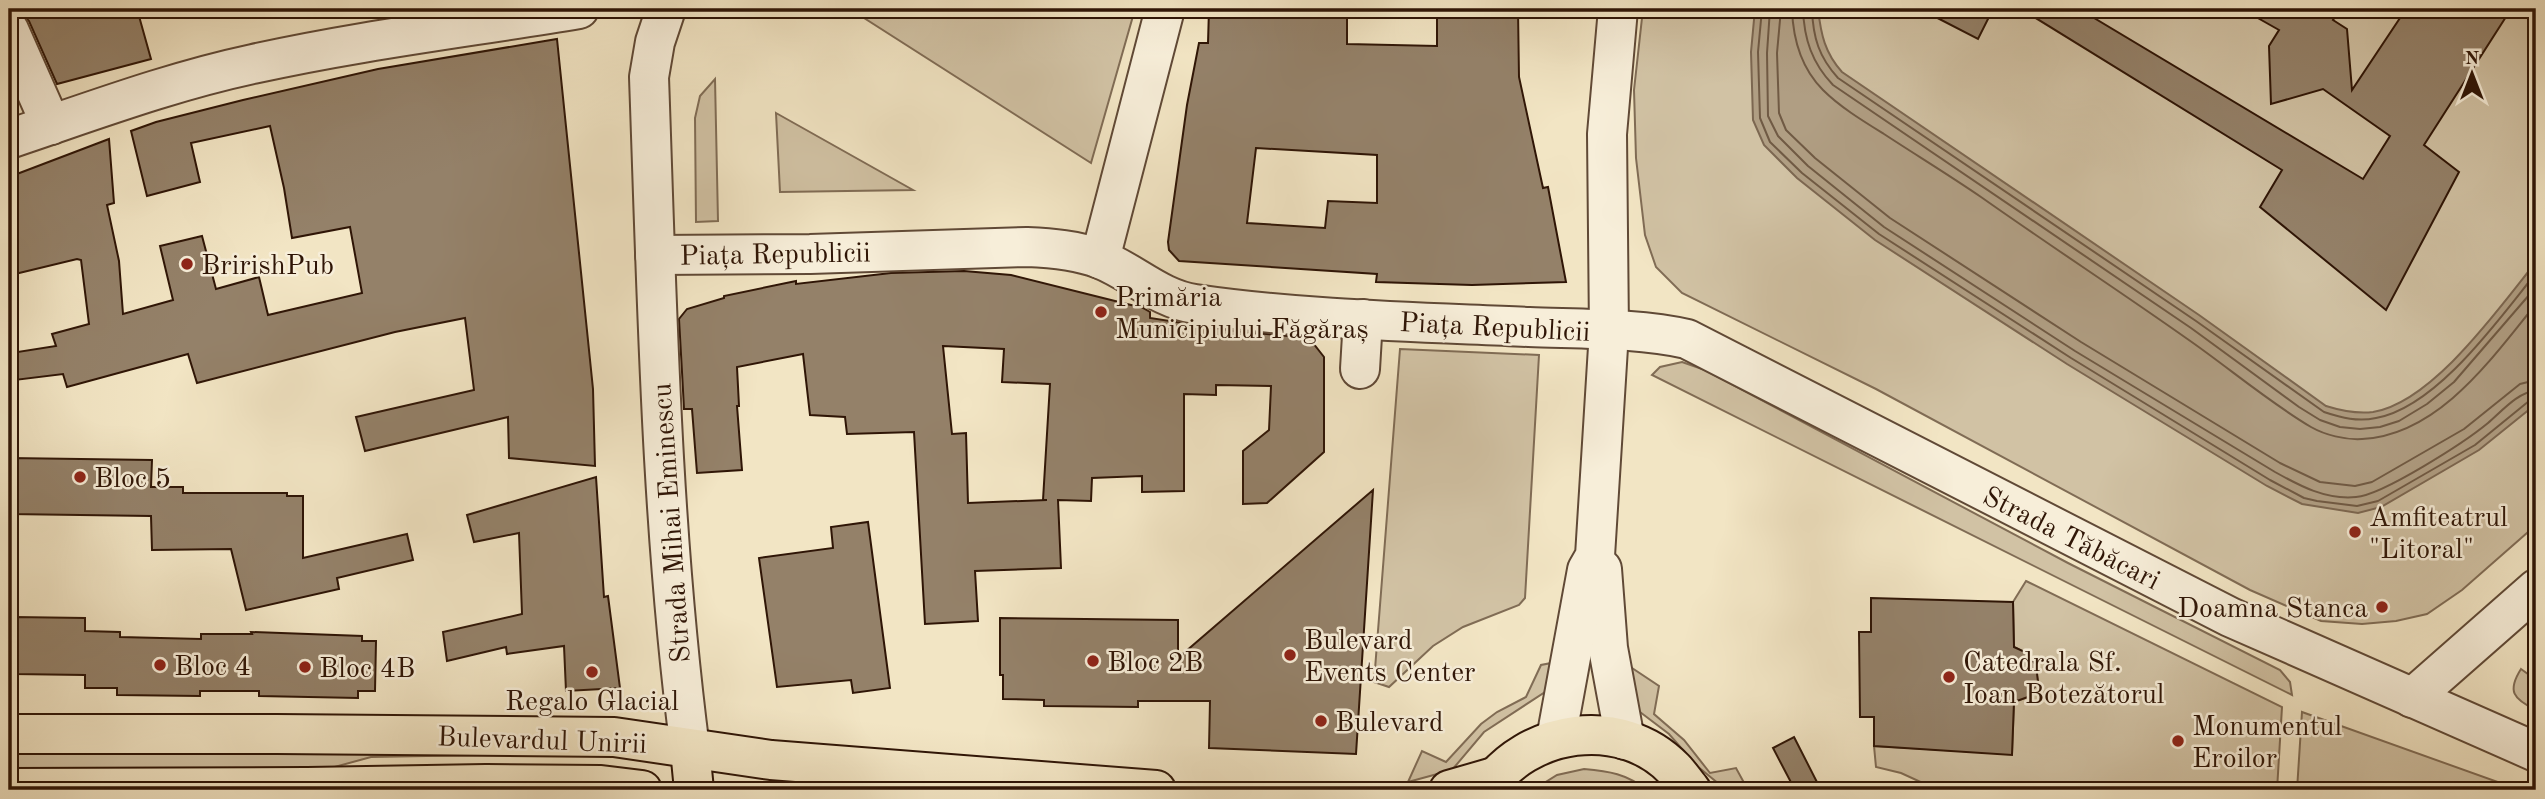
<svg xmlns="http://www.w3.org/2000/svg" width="2545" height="799" font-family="'Old Standard TT',serif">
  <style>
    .green { fill: #d1c2a4; stroke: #806c55; stroke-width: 2 }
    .water { fill: #b09e83; stroke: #7c6751; stroke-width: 2 }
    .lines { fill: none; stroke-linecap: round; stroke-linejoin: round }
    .shore { stroke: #705a44; stroke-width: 2 }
    .building { fill: #948169; stroke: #2f1506; stroke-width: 2; fill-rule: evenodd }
    .minor-casing { stroke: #604936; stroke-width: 42 }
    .major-casing { stroke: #2f1506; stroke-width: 42 }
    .minor { stroke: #f7eed9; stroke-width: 38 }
    .major { stroke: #f2e5c4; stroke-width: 38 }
    .poi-dot { fill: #8f2418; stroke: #f7eed9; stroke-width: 2.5 }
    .labels { text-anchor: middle; stroke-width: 5; stroke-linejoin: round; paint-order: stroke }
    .street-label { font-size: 28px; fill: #2f1506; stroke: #f7eed9 }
    .poi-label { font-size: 28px; fill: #2f1506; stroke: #f7eed9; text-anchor: start }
  </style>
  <rect width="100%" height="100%" fill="#f2e5c4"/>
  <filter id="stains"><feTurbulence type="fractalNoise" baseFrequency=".00286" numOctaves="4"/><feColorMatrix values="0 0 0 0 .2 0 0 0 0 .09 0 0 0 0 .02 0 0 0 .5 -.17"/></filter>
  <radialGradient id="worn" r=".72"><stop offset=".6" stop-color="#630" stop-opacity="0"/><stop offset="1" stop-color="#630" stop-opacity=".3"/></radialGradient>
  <!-- green -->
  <g class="green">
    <polygon points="850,9 1135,9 1091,163"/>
    <polygon points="1643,9 2536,9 2536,525 2462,590 2427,614 2396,621 2362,624 2321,621 2250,590 1876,389 1682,293 1656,267 1645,235 1636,158 1634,90"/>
    <polygon points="715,79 718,221 696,222 695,118 700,96"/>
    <polygon points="776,113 913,190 780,192"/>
    <polygon points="1400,349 1539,355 1525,598 1519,605 1463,627 1433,646 1389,687 1374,682"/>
    <polygon points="1682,362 1705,370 2068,563 2280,670 2290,682 2292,695 1652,375 1660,367"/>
    <path d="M2026 581 2282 707 2277 790H1938L1901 773 1876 767 1874 746 2012 754 2014 702 2028 697 2038 682C2036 664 2031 655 2014 647L2013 602Z"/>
    <polygon points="1562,661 1545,692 1484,732 1452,770 1408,782 1422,751 1446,762 1481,724 1497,712 1526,697 1541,665"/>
    <polygon points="1623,662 1659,686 1654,714 1684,740 1710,773 1736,768 1748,790 1727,790 1719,784 1697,766 1669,734 1636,709"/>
    <path d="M2521 669 2536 680V710C2513 699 2507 691 2521 669Z"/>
    <polygon points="2302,712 2520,790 2521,790 2297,790"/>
    <polygon points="9,749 591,753 371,757 320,771 9,771"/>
    <path d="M1584 769C1608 771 1628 774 1646 790H1533L1557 775Z"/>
  </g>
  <!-- water -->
  <path class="water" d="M1755 9H1818C1821 35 1825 53 1842 72L2199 315 2326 406C2342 411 2357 414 2373 412 2433 402 2499 308 2536 262V404L2479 450 2381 507 2358 513 2302 504 2267 486 2067 364 1875 240 1797 178 1764 145 1753 120 1751 52Z"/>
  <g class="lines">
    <!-- shore -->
    <g class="shore">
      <polyline points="1762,9 1758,52 1760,118 1770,142 1802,173 1879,234 2071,358 2270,480 2304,498 2317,501 2357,506 2378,501 2475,445 2529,401 2536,399"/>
      <path d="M1770 9 1767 53 1768 116 1778 136 1808 166 1884 227 2075 351 2275 472C2300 486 2326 500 2356 497 2383 495 2465 442 2488 423 2501 412 2519 391 2536 391"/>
      <polyline points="1781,9 1777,53 1779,113 1786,130 1815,158 1890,218 2081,342 2280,463 2320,482 2355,486 2372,482 2464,429 2520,384 2536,380"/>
      <path d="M1792 9C1793 40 1801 68 1823 90 1840 107 1863 121 1884 134 1916 155 1949 175 1981 197 2049 245 2118 290 2186 338 2228 367 2267 401 2311 427 2325 435 2345 440 2362 439 2439 435 2492 358 2536 304"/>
      <path d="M1803 9C1804 39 1812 63 1833 85L2191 328 2299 407 2320 420 2340 427 2360 429 2380 427 2399 421 2427 404 2454 382 2536 287"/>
      <path d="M1812 9C1813 38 1819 57 1838 78L2196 321 2324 412C2342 418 2358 422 2376 418 2437 407 2499 319 2536 273"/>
    </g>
  </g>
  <!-- building -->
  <g class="building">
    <polygon points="17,9 137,9 151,59 57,84 29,21"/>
    <path d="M1209 9H1347V44L1437 46V9H1518L1519 77 1543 188 1548 187 1566 282 1472 285 1376 282 1377 274 1179 261 1169 250 1168 242 1187 105 1199 43H1208ZM1256 148 1377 155V203L1328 201 1325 228 1247 223Z"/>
    <polygon points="1920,9 1993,9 1978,39"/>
    <polygon points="2021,9 2079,9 2363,179 2390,136 2323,89 2271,104 2269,46 2279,30 2242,9 2340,9 2333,20 2347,29 2352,90 2406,9 2511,9 2424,145 2459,172 2386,310 2260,207 2282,170"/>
    <polygon points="557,39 593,389 595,466 509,458 508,417 365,451 356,417 474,390 465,318 395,332 197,383 188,354 67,387 63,374 15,380 11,353 56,346 52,334 89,324 81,260 77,259 15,274 9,245 9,177 109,139 114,203 107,205 119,261 123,314 173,300 160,246 202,236 216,289 259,277 268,315 362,293 350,227 292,238 284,188 270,126 191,143 200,182 147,196 131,131 156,122 243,100 378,69"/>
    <path d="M964 271 1011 275 1143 308 1150 312V318L1234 331 1309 338 1324 357V452L1267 503 1243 504V451L1269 430 1271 386 1216 385V395L1184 394V491L1142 492V476L1092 478 1091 501 1058 500 1061 568 975 571 978 621 925 624 914 432 847 434 845 417 810 415 803 354 737 367 739 406H737L742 470 697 473 692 409H684L682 372 679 319 687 309 724 298V296L796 281V284L891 273ZM943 346 1004 349 1002 382 1050 384 1043 500H1047L968 503 966 433 952 434Z"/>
    <polygon points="9,458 152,460 151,487 183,487 183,493 287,493 287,496 303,496 303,558 407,534 413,560 337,578 339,589 246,610 231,549 152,550 151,516 9,514"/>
    <polygon points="596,477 604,597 608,596 620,688 566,691 564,646 507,654 506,647 447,661 443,632 522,614 519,533 474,542 467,515"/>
    <polygon points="1373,490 1356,754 1209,748 1210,701 1138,701 1138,707 1044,706 1044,700 1003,699 1003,675 1000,675 1000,618 1178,620 1178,658"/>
    <polygon points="868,522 890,688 853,693 851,680 777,687 759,558 833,548 831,527"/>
    <polygon points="1871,598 2013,602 2014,647 2025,652 2036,665 2038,682 2028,697 2014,702 2012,755 1874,746 1874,717 1860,717 1859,632 1871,632"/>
    <polygon points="14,617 85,618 85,631 120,632 120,637 201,639 201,634 252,634 251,632 362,636 362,641 376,641 375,691 358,691 358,698 259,696 259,691 200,691 200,696 117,695 117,688 85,688 85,675 14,674"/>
    <polygon points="1794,737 1821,790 1795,790 1773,748"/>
  </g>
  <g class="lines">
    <!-- minor casing -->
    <g class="minor-casing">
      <g id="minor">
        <path d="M666 9 655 42 649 77C657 301 661 526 690 749"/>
        <polyline points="9,30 51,125"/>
        <path d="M9 139C90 112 169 82 253 64 361 40 471 27 579 9"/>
        <path d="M655 255 810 254 1027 247C1051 248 1077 250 1100 259 1133 272 1159 299 1195 304 1305 320 1418 322 1529 327 1577 329 1641 328 1687 339L2230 617 2536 752"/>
        <polyline points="1100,259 1165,9"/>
        <polyline points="1360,369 1363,319"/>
        <polyline points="1602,569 1608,648 1625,740"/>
        <polyline points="2412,698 2536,589"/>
        <polyline points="1556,739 1587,570 1595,556 1609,331 1607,134 1618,9"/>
      </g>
    </g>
    <!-- major casing -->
    <g class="major-casing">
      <g id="major">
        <polyline points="9,734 277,734 614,737 771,760 1156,790"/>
        <polyline points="690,749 694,790"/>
        <polyline points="9,788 307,787 486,784 601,785 642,790"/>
        <polyline points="1449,790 1494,777"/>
        <path d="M1486 790C1526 729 1621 714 1674 769 1680 775 1685 783 1691 790"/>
      </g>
    </g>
    <!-- minor -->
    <use href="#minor" class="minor"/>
    <!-- major -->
    <use href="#major" class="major"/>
  </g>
  <!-- markers -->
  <g class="poi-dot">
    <circle cx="187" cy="264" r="7"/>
    <circle cx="1101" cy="312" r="7"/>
    <circle cx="80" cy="477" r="7"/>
    <circle cx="2355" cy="532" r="7"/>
    <circle cx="2382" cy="607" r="7"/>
    <circle cx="1290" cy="655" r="7"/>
    <circle cx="1093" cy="661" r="7"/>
    <circle cx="160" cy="665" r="7"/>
    <circle cx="305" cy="667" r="7"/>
    <circle cx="592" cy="672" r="7"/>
    <circle cx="1949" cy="677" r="7"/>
    <circle cx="1321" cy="721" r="7"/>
    <circle cx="2178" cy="741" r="7"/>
  </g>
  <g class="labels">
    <!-- street labels -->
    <g class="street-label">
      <text transform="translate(775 253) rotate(-1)" y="10">Piața Republicii</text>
      <text transform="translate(1495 326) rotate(3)" y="10">Piața Republicii</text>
      <text transform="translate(670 523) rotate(-94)" y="10">Strada Mihai Eminescu</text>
      <text transform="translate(2072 537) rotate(27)" y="10">Strada Tăbăcari</text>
      <text transform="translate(542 739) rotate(2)" y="10">Bulevardul Unirii</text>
    </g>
    <!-- poi labels -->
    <g class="poi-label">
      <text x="201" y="274">BririshPub</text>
      <text x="1115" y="306">Primăria<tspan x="1115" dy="32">Municipiului Făgăraș</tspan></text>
      <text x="94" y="487">Bloc 5</text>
      <text x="2369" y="526">Amfiteatrul<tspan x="2369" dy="32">"Litoral"</tspan></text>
      <text x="2368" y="617" text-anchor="end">Doamna Stanca</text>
      <text x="1304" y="649">Bulevard<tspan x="1304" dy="32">Events Center</tspan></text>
      <text x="1107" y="671">Bloc 2B</text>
      <text x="1963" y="671">Catedrala Sf.<tspan x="1963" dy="32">Ioan Botezătorul</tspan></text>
      <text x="174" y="675">Bloc 4</text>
      <text x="319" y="677">Bloc 4B</text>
      <text x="592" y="710" text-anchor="middle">Regalo Glacial</text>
      <text x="1335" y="731">Bulevard</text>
      <text x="2192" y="735">Monumentul<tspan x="2192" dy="32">Eroilor</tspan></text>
    </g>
  </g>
  <!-- margin -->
  <rect width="2545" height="799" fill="none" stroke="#f2e5c4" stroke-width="35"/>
  <rect x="10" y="10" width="2524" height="778" fill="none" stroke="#2f1506" stroke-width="3.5"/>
  <rect x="18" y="18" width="2510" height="764" fill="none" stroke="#2f1506" stroke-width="2"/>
  <!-- north arrow -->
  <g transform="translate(2472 74)" stroke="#f7eed9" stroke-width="5" paint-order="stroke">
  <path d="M0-5L12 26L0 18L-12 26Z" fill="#2f1506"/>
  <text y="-10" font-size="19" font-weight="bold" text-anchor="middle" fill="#2f1506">N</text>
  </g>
  <rect width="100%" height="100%" filter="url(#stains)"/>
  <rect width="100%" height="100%" fill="url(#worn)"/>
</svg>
